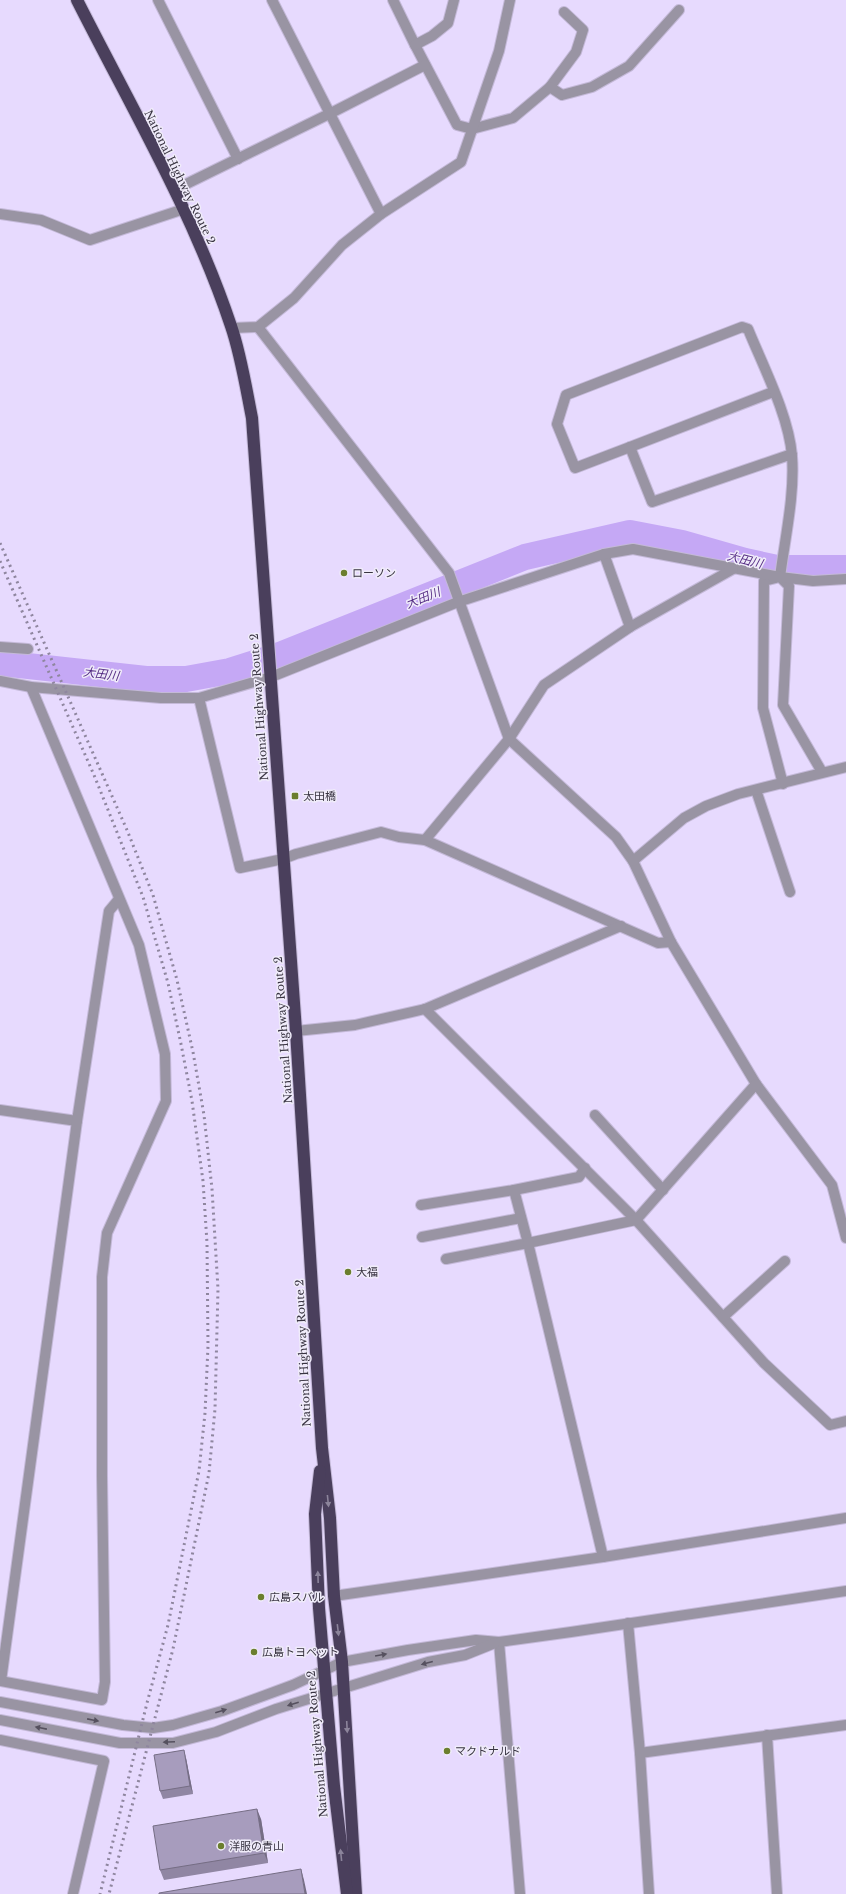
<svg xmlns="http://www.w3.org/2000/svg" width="846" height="1894" font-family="'Libre Baskerville','Noto Sans JP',serif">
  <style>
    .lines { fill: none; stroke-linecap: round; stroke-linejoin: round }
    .river { stroke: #c5a8f5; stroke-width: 26 }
    .minor-casing { stroke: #c4b9d8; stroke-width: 12 }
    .highway-casing { stroke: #c4b9d8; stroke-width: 14 }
    .minor { stroke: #9994a3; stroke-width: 10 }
    .highway { stroke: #4a3f5c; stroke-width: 12 }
    .rail { stroke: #8f869f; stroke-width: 3; stroke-dasharray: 2 4; stroke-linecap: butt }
    .wall { fill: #9086a3 }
    .shaded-wall { fill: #756d84 }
    .building { fill: #a79cbd; stroke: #756d84 }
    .oneway { fill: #8c849b }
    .oneway2 { fill: #56515f }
    .poi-dot { fill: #6b7e2e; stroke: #f0ecfa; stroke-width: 1.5 }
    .labels { text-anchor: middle; stroke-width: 3; stroke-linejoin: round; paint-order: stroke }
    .street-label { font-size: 11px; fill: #393442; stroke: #f0ecfa }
    .poi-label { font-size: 11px; fill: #393442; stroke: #f0ecfa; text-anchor: start }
    .water-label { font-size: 12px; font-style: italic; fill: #562e85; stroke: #f0ecfa }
  </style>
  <rect width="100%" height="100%" fill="#e7dafe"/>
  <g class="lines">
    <!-- river -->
    <polyline class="river" points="0,663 146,679 186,679 230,671 277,656 525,557 630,533 682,543 745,561 777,568 846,568"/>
    <!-- minor casing -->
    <g class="minor-casing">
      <g id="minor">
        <polyline points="158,0 238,159"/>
        <polyline points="272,0 381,214"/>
        <polyline points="393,0 415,45 457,125 472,129 513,118 550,87 576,52 583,30 564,12"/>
        <polyline points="415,45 432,36 448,23 454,0"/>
        <polyline points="550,87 562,95 592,87 629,66 679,10"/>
        <polyline points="174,190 331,113 425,65"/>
        <polyline points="0,214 41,220 90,240 184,209"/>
        <polyline points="258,327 449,573 509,739 616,837 633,861 671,942 756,1084 832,1185 846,1238"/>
        <polyline points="232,328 258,327 294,298 342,245 381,214 461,162 499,51 510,0"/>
        <polyline points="630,447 773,392"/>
        <path d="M792 454 652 502 630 447 575 468 557 424 566 395 742 327 748 329C763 366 789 416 792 456 795 494 785 538 780 577L789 586 783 705 822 772"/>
        <polyline points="604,554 630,627"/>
        <polyline points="776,578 764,581 763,708 783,784"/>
        <polyline points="0,647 28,649"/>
        <polyline points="0,681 31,687 161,698 199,698 271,677 458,602 604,554 633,549 780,577 813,581 846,579"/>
        <polyline points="199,698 240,868 283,859 296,854 381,832 399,837 425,840 658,943 671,942"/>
        <polyline points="756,790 790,892"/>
        <polyline points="425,840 509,739 544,685 630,627 733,569"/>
        <polyline points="633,861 684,818 706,806 738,794 846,767"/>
        <polyline points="425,1009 636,1220 764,1363 830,1425 846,1421"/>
        <polyline points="296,1031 355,1025 425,1009 621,926"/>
        <polyline points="0,1110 77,1121"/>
        <polyline points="595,1115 663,1190"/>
        <polyline points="421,1205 514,1190"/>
        <polyline points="422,1237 521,1218"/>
        <polyline points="446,1259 528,1243 514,1190 579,1177 585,1168"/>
        <polyline points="723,1317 785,1261"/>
        <polyline points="603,1557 528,1243 636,1220 756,1084"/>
        <polyline points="334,1596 603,1557 846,1518"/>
        <polyline points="628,1623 640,1753 649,1894"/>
        <polyline points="499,1642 520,1894"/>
        <polyline points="0,1681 102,1700 105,1682 102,1476 102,1277 107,1233 166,1101 165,1054 139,945 31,687"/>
        <polyline points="1,1681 77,1121 109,911 119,899"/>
        <polyline points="0,1702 123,1725 153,1728 173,1725 222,1711 293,1685 342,1662 408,1650 476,1640 499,1642 571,1632 846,1591"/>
        <polyline points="0,1720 120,1743 173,1743 216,1732 276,1709 428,1662 465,1655 495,1643"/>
        <polyline points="767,1735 777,1894"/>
        <polyline points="0,1740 104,1761 73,1894"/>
        <polyline points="640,1753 846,1725"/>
      </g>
    </g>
    <!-- highway casing -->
    <g class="highway-casing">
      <g id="highway">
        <path d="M77 0C131 107 193 212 231 326 241 355 246 388 252 418L296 1031 322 1448 330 1518 334 1596 342 1662 356 1894"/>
        <polyline points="320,1471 315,1514 319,1608 334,1786 347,1894"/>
      </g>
    </g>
    <!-- minor -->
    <use href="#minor" class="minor"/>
    <!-- highway -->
    <use href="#highway" class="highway"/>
    <!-- rail -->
    <g class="rail">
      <polyline points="0,543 127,830 153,895 177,980 193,1052 204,1115 212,1189 218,1289 215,1409 209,1473 173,1649 109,1894"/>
      <polyline points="0,561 94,775 143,897 168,983 181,1044 192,1101 203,1181 207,1243 208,1346 205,1413 199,1471 168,1625 147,1703 100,1894"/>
    </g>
  </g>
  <!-- wall -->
  <g class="wall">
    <polygon points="186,1758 193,1794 163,1799 160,1791"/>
    <polygon points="261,1819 268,1863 164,1880 160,1870"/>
  </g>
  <!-- shaded-wall -->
  <g class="shaded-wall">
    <polygon points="184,1750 186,1758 193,1794 190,1786"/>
    <polygon points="257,1809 261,1819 268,1863 264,1853"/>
    <polygon points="301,1869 304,1880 307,1894 305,1894"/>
  </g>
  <!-- building -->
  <g class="building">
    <polygon points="184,1750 190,1786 160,1791 154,1755"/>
    <polygon points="257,1809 264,1853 160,1870 153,1826"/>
    <polygon points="301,1869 305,1894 159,1894 159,1893"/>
  </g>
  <!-- one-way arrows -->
  <defs><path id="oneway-solid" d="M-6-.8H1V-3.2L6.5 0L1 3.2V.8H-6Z"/></defs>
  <g class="oneway">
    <use href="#oneway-solid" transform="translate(328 1501) rotate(84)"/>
    <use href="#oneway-solid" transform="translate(318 1577) rotate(-92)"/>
    <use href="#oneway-solid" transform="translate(338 1630) rotate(83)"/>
    <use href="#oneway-solid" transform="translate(347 1727) rotate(87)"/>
    <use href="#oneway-solid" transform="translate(341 1855) rotate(-96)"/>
  </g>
  <g class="oneway2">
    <use href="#oneway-solid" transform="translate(381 1655) rotate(-10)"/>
    <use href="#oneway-solid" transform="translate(427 1663) rotate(165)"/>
    <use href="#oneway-solid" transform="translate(293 1704) rotate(163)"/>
    <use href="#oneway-solid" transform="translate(221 1711) rotate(-17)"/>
    <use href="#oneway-solid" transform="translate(93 1720) rotate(11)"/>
    <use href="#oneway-solid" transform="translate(41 1728) rotate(-169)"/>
    <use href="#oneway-solid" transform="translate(169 1742) rotate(177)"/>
  </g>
  <!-- markers -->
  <g class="poi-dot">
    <circle cx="344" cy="573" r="4"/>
    <rect x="291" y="792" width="8" height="8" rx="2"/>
    <circle cx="348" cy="1272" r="4"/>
    <circle cx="261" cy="1597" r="4"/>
    <circle cx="254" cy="1652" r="4"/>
    <circle cx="447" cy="1751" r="4"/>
    <circle cx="221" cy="1846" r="4"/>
  </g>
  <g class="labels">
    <!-- street labels -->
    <g class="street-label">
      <text transform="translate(180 177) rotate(64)" y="4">National Highway Route 2</text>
      <text transform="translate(259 707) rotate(-94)" y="4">National Highway Route 2</text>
      <text transform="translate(283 1030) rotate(-94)" y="4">National Highway Route 2</text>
      <text transform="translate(303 1353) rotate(-93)" y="4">National Highway Route 2</text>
      <text transform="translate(317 1744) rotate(-95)" y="4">National Highway Route 2</text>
    </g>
    <!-- poi labels -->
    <g class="poi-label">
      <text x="352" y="577">ローソン</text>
      <text x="303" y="800">太田橋</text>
      <text x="356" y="1276">大福</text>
      <text x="269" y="1601">広島スバル</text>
      <text x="262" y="1656">広島トヨペット</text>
      <text x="455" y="1755">マクドナルド</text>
      <text x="229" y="1850">洋服の青山</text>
    </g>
    <!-- water labels -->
    <g class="water-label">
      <text transform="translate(745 560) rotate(14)" y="4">大田川</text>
      <text transform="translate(423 598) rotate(-22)" y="4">大田川</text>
      <text transform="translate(101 674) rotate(7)" y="4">大田川</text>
    </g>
  </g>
</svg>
